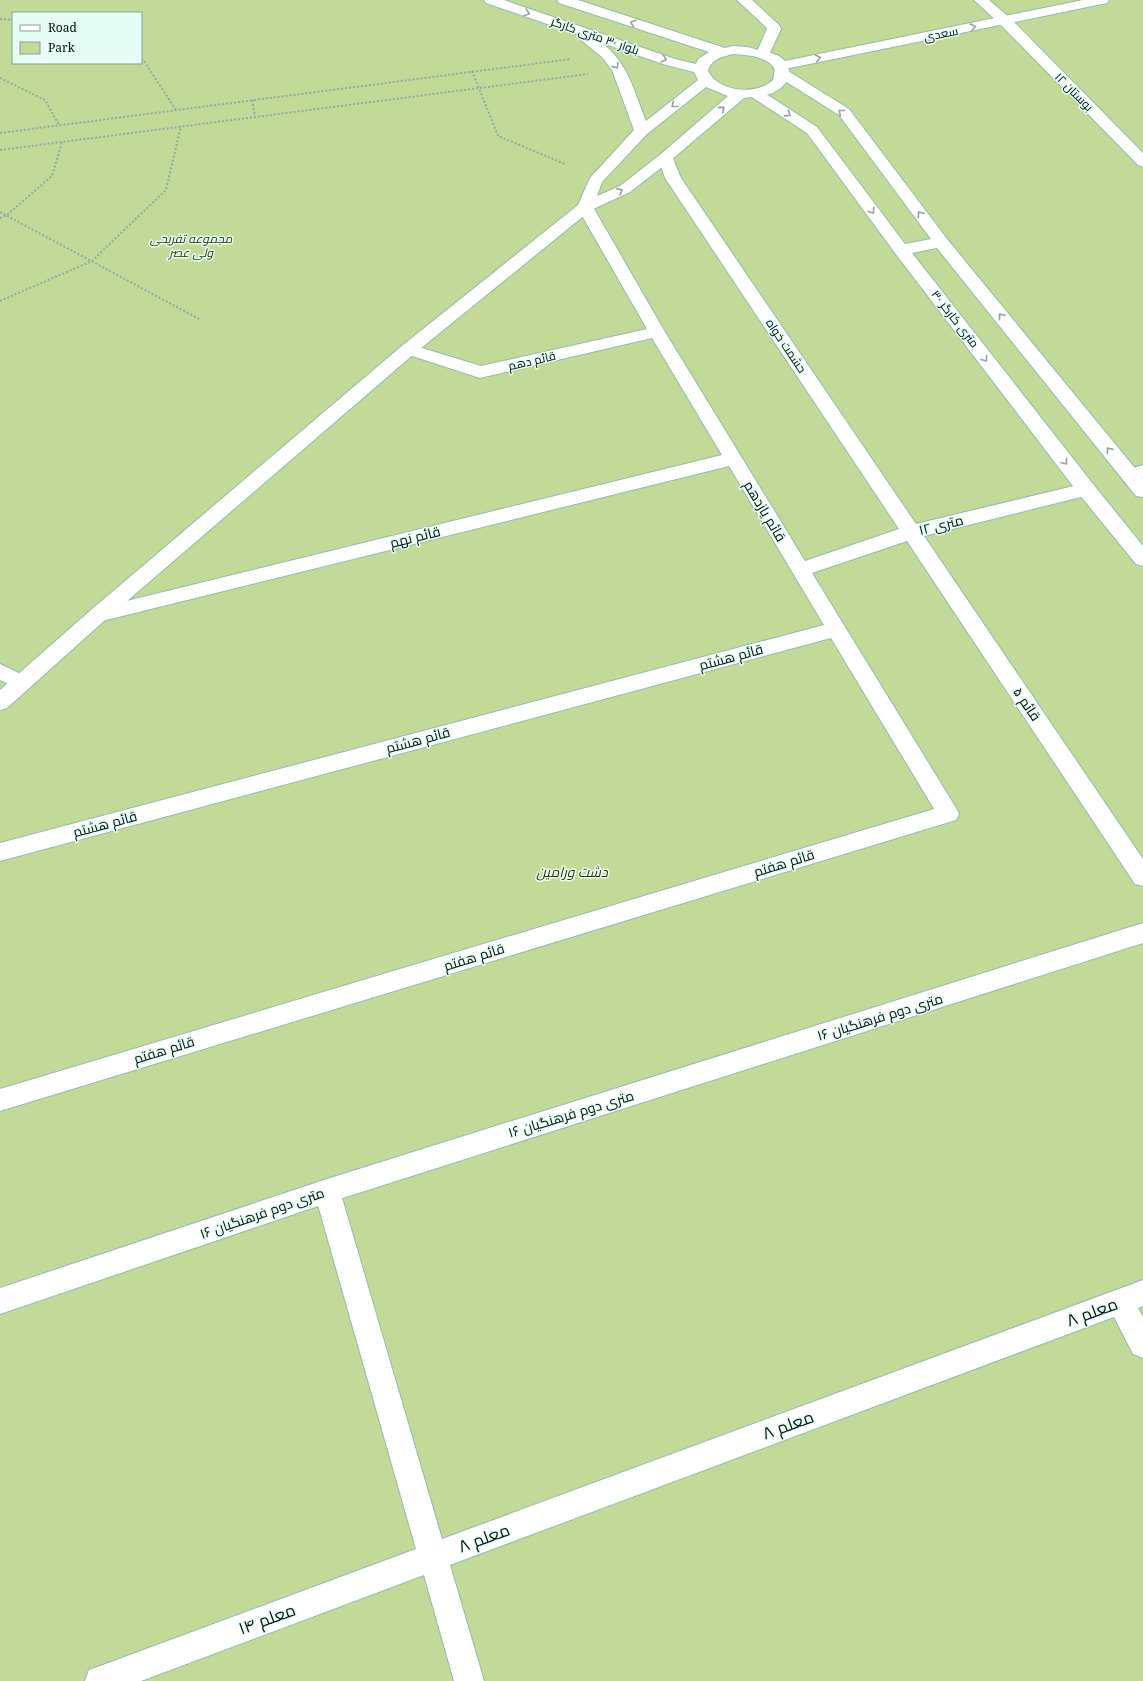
<svg xmlns="http://www.w3.org/2000/svg" width="1143" height="1681" font-family="'Noto Serif',Cairo,serif">
  <style>
    .green { fill: #c3d997; fill-rule: evenodd }
    .lines { fill: none; stroke-linecap: round; stroke-linejoin: round }
    .service-casing { stroke: #94bbad; stroke-width: 2 }
    .minor-casing { stroke: #94bbad; stroke-width: 2 }
    .tertiary-casing { stroke: #94bbad; stroke-width: 2 }
    .secondary-casing { stroke: #94bbad; stroke-width: 2 }
    .path { stroke: #8fb0a4; stroke-width: 2; stroke-dasharray: 2 2; stroke-linecap: butt }
    .service { fill: #fff; fill-rule: evenodd }
    .minor { fill: #fff; fill-rule: evenodd }
    .tertiary { fill: #fff; fill-rule: evenodd }
    .secondary { fill: #fff; fill-rule: evenodd }
    .oneway { stroke: #9ba09e }
    .labels { text-anchor: middle; stroke-width: 3; stroke-linejoin: round; paint-order: stroke }
    .far-street-label { font-size: 12px; fill: #04120d; stroke: #e5fdf4 }
    .far-park-label { font-size: 12px; font-style: italic; fill: #2d3b00; stroke: #e5fdf4 }
    .street-label { font-size: 14px; fill: #04120d; stroke: #e5fdf4 }
    .park-label { font-size: 14px; font-style: italic; fill: #2d3b00; stroke: #e5fdf4 }
    .near-street-label { font-size: 17px; fill: #04120d; stroke: #e5fdf4 }
  </style>
  <rect width="100%" height="100%" fill="#cbf4e5"/>
  <!-- green -->
  <path class="green" d="M0 0H1143V1681H0ZM13 13H141V63H13Z"/>
  <g class="lines">
    <!-- service casing -->
    <g class="service-casing">
      <polygon id="service" points="0,664 29,678 32,683 29,688 22,690 0,680"/>
    </g>
    <!-- minor casing -->
    <g class="minor-casing">
      <g id="minor">
        <polygon points="737,0 752,0 779,25 781,29 768,57 763,58 758,57 756,54 767,29 766,27"/>
        <polygon points="974,0 989,0 1010,18 1143,153 1143,167 1138,165 1000,24"/>
        <polygon points="666,152 671,154 681,178 916,524 1086,483 1093,484 1095,489 1093,494 924,536 1143,859 1143,886 1135,884 907,541 812,573 956,808 959,814 956,820 0,1111 0,1089 934,809 831,638 0,861 0,843 824,625 729,466 98,622 91,620 88,615 91,610 98,608 722,455 652,338 480,378 403,353 400,349 403,345 409,344 481,366 647,329 577,207 579,204 585,202 591,204 593,207 665,332 805,561 899,529 665,178 658,157 661,154"/>
        <polygon points="1143,465 1143,477 1129,481 1123,479 1120,475 1123,471"/>
        <polygon points="327,1179 336,1182 340,1191 442,1539 1143,1280 1143,1306 1138,1308 1143,1317 1143,1358 1133,1354 1114,1317 450,1565 484,1681 454,1681 424,1575 141,1681 85,1681 89,1670 100,1666 416,1549 314,1191 318,1182"/>
      </g>
    </g>
    <!-- tertiary casing -->
    <g class="tertiary-casing">
      <g id="tertiary">
        <polygon points="1083,0 1109,0 1107,3 1102,4 785,69 849,109 947,239 1143,478 1143,497 1136,496 937,248 912,253 1093,484 1143,546 1143,566 1136,564 1079,494 895,253 807,133 750,96 748,93 750,90 755,89 760,90 817,127 905,244 931,239 839,115 777,76 775,73 778,70 773,66 775,63 780,62"/>
        <polygon points="1143,923 1143,943 327,1203 0,1314 0,1288 327,1179"/>
      </g>
    </g>
    <!-- secondary casing -->
    <g class="secondary-casing">
      <path id="secondary" d="M484 0H504L675 59 696 64 698 59 709 52 559 3 557 0H578L725 48 733 46 747 47 771 53 779 56 785 61 789 70 787 81 781 88 773 93 762 96 744 98 671 160 630 192 591 210 415 353 105 620 7 708 0 710V690L91 610 403 345 578 205 590 178 634 130 612 70 602 57 582 41 580 38 582 36 486 3ZM602 43 666 65 694 72 698 80 646 121C634 91 628 63 602 43ZM733 54C747 55 769 56 775 70L773 80C756 96 718 92 708 71 711 59 722 57 733 54ZM706 87 728 96 661 154 620 186 597 196 602 182 647 134Z"/>
    </g>
    <!-- path -->
    <g class="path">
      <polyline points="0,19 13,20"/>
      <polyline points="141,59 144,61 176,110"/>
      <polyline points="472,71 498,136 565,164"/>
      <polyline points="0,78 45,100 59,125"/>
      <polyline points="252,100 255,116"/>
      <polyline points="0,133 571,59"/>
      <polyline points="0,150 588,74"/>
      <polyline points="0,212 201,320"/>
      <polyline points="0,218 7,215 52,176 62,142"/>
      <polyline points="0,301 92,261 166,190 181,126"/>
    </g>
    <!-- service -->
    <use href="#service" class="service"/>
    <!-- minor -->
    <use href="#minor" class="minor"/>
    <!-- tertiary -->
    <use href="#tertiary" class="tertiary"/>
    <!-- secondary -->
    <use href="#secondary" class="secondary"/>
  </g>
  <!-- one-way arrows -->
  <defs><path id="oneway-chevron" d="M-2-3.5L2.5 0L-2 3.5" fill="none" stroke-width="1.6" stroke-linecap="round" stroke-linejoin="round"/></defs>
  <g class="oneway">
    <use href="#oneway-chevron" transform="translate(527 13) rotate(19)"/>
    <use href="#oneway-chevron" transform="translate(633 23) rotate(-161)"/>
    <use href="#oneway-chevron" transform="translate(973 27) rotate(-11)"/>
    <use href="#oneway-chevron" transform="translate(818 58) rotate(-11)"/>
    <use href="#oneway-chevron" transform="translate(664 59) rotate(19)"/>
    <use href="#oneway-chevron" transform="translate(616 66) rotate(55)"/>
    <use href="#oneway-chevron" transform="translate(674 105) rotate(141)"/>
    <use href="#oneway-chevron" transform="translate(722 109) rotate(-41)"/>
    <use href="#oneway-chevron" transform="translate(841 112) rotate(-141)"/>
    <use href="#oneway-chevron" transform="translate(788 114) rotate(33)"/>
    <use href="#oneway-chevron" transform="translate(620 191) rotate(-27)"/>
    <use href="#oneway-chevron" transform="translate(872 211) rotate(54)"/>
    <use href="#oneway-chevron" transform="translate(920 214) rotate(-127)"/>
    <use href="#oneway-chevron" transform="translate(1001 316) rotate(-129)"/>
    <use href="#oneway-chevron" transform="translate(985 359) rotate(52)"/>
    <use href="#oneway-chevron" transform="translate(1109 450) rotate(-129)"/>
    <use href="#oneway-chevron" transform="translate(1065 462) rotate(52)"/>
  </g>
  <g class="labels">
    <!-- far-street labels -->
    <g class="far-street-label">
      <text transform="translate(941 34) rotate(-11)" y="4">سعدی</text>
      <text transform="translate(595 36) rotate(19)" y="4">بلوار ۳۰ متری کارگر</text>
      <text transform="translate(1074 92) rotate(45)" y="4">بوستان ۱۲</text>
      <text transform="translate(955 319) rotate(52)" y="4">۳۰ متری کارگر</text>
      <text transform="translate(786 346) rotate(56)" y="4">حشمت خواه</text>
      <text transform="translate(532 361) rotate(-13)" y="4">قائم دهم</text>
    </g>
    <!-- far-park labels -->
    <g class="far-park-label">
      <text x="191" y="243">مجموعه تفریحی<tspan x="191" dy="14">ولی عصر</tspan></text>
    </g>
    <!-- street labels -->
    <g class="street-label">
      <text transform="translate(765 511) rotate(59)" y="5">قائم یازدهم</text>
      <text transform="translate(941 525) rotate(-14)" y="5">۱۲ متری</text>
      <text transform="translate(415 537) rotate(-14)" y="5">قائم نهم</text>
      <text transform="translate(731 657) rotate(-15)" y="5">قائم هشتم</text>
      <text transform="translate(1027 704) rotate(56)" y="5">قائم ۵</text>
      <text transform="translate(418 740) rotate(-15)" y="5">قائم هشتم</text>
      <text transform="translate(105 824) rotate(-15)" y="5">قائم هشتم</text>
      <text transform="translate(784 863) rotate(-17)" y="5">قائم هفتم</text>
      <text transform="translate(474 957) rotate(-17)" y="5">قائم هفتم</text>
      <text transform="translate(880 1017) rotate(-17)" y="5">۱۶ متری دوم فرهنگیان</text>
      <text transform="translate(164 1050) rotate(-17)" y="5">قائم هفتم</text>
      <text transform="translate(571 1114) rotate(-17)" y="5">۱۶ متری دوم فرهنگیان</text>
      <text transform="translate(262 1213) rotate(-19)" y="5">۱۶ متری دوم فرهنگیان</text>
    </g>
    <!-- park labels -->
    <g class="park-label">
      <text x="572" y="877">دشت ورامین</text>
    </g>
    <!-- near-street labels -->
    <g class="near-street-label">
      <text transform="translate(1092 1312) rotate(-20)" y="6">معلم ۸</text>
      <text transform="translate(788 1425) rotate(-20)" y="6">معلم ۸</text>
      <text transform="translate(484 1538) rotate(-20)" y="6">معلم ۸</text>
      <text transform="translate(267 1619) rotate(-20)" y="6">معلم ۱۴</text>
    </g>
  </g>
  <!-- legend -->
  <rect x="12" y="12" width="130" height="52" fill="#e5fdf4" stroke="#8b9f98"/>
  <rect x="20" y="25" width="20" height="6" fill="#ffffff" stroke="#8b9f98"/>
  <text x="48" y="32" font-size="12" fill="#04120d">Road</text>
  <rect x="20" y="42" width="20" height="12" fill="#c3d997" stroke="#8b9f98"/>
  <text x="48" y="52" font-size="12" fill="#04120d">Park</text>
</svg>
